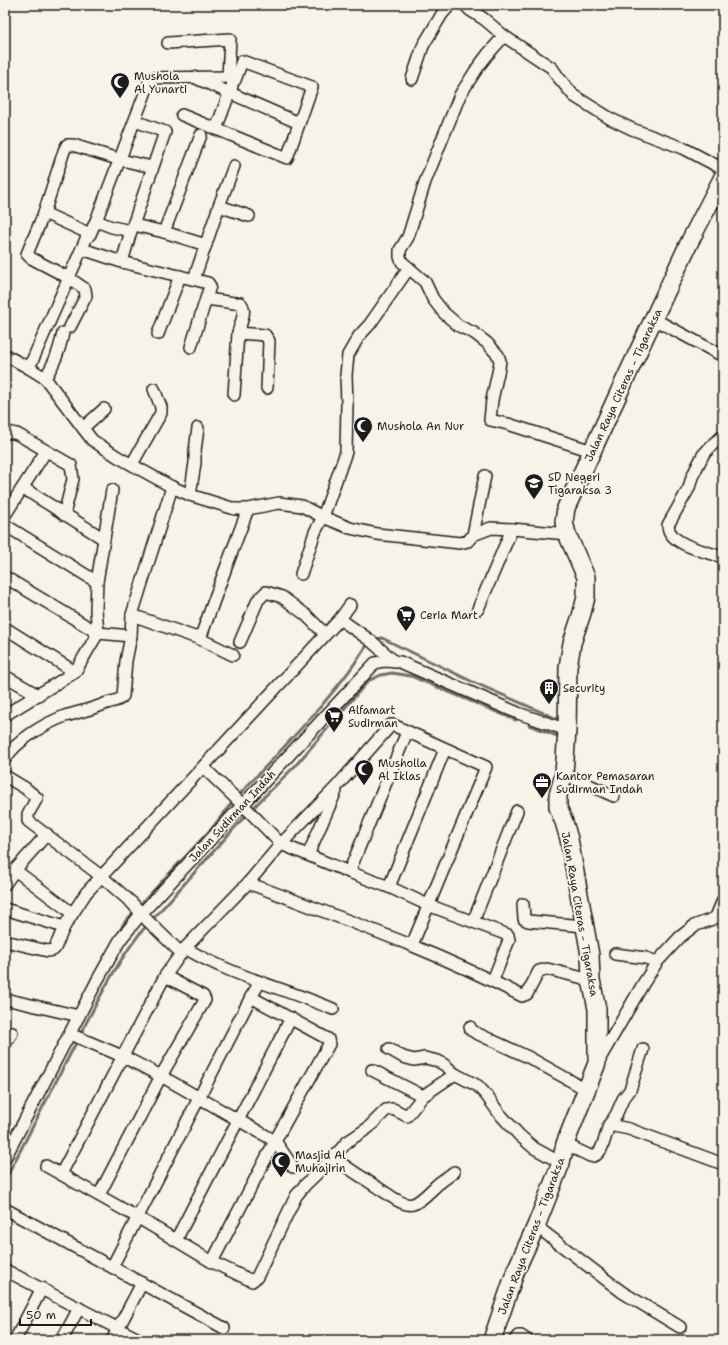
<svg xmlns="http://www.w3.org/2000/svg" width="728" height="1345" font-family="'Shantell Sans',sans-serif">
  <style>
    .lines { fill: none; stroke-linecap: round; stroke-linejoin: round }
    .stream { stroke: #72716c; stroke-width: 3 }
    .street-casing { stroke: #1c1c1c; stroke-width: 14 }
    .primary-casing { stroke: #1c1c1c; stroke-width: 20 }
    .street { stroke: #f7f3e8; stroke-width: 11 }
    .primary { stroke: #f7f3e8; stroke-width: 17 }
    .labels { text-anchor: middle; stroke-width: 4; stroke-linejoin: round; paint-order: stroke }
    .poi-label { font-size: 11px; fill: #1c1c1c; stroke: #f7f3e8; text-anchor: start }
    .street-label { font-size: 11px; fill: #1c1c1c; stroke: #f7f3e8 }
  </style>
  <rect width="100%" height="100%" fill="#f7f3e8"/>
  <filter id="ink" filterUnits="userSpaceOnUse"><feTurbulence type="fractalNoise" baseFrequency=".025" numOctaves="2"/><feDisplacementMap in="SourceGraphic" scale="8" xChannelSelector="R" yChannelSelector="G"/><feConvolveMatrix kernelMatrix="1 2 1 2 8 2 1 2 1" color-interpolation-filters="sRGB"/></filter>
  <g filter="url(#ink)">
    <g class="lines">
      <!-- stream -->
      <g class="stream">
        <polyline points="373,639 382,638 473,682 562,721"/>
        <polyline points="529,725 560,737"/>
        <path d="M239 795C283 747 335 697 369 642"/>
        <polyline points="252,809 296,765 368,681 381,675 392,673 411,676 516,720"/>
        <polyline points="139,906 213,827 231,804"/>
        <polyline points="152,920 246,815"/>
        <polyline points="118,935 124,923 135,911"/>
        <path d="M81 1033C99 998 121 954 147 925"/>
        <polyline points="5,1180 78,1039"/>
      </g>
      <!-- street casing -->
      <g class="street-casing">
        <g id="street">
          <polyline points="465,5 470,10 484,19 504,36 552,68 559,78 574,96 611,119 632,129 683,148 723,169"/>
          <polyline points="504,36 488,54 478,67 460,95 425,182 408,237 400,250 400,257 402,262 425,282 433,299 444,313 459,326 474,333 487,343 498,355 500,361 499,368 492,400 490,420 508,424 592,451"/>
          <polyline points="168,43 230,39 228,77"/>
          <polyline points="198,79 299,123"/>
          <polyline points="412,79 423,46 442,14 450,5"/>
          <polyline points="216,129 232,86"/>
          <polyline points="219,206 249,216"/>
          <polyline points="44,213 90,234"/>
          <polyline points="96,221 112,227 131,231"/>
          <polyline points="134,225 164,232 206,245"/>
          <polyline points="164,232 201,135"/>
          <polyline points="82,249 122,262 208,283 210,286 191,347"/>
          <polyline points="122,262 131,231 165,132 135,121"/>
          <polyline points="194,279 219,206 234,166"/>
          <path d="M207 299 234 303H240C248 309 240 324 238 333L265 335 269 341 267 388"/>
          <polyline points="654,319 723,356"/>
          <polyline points="70,327 86,296 85,289 69,278 31,258 27,254 44,213 64,151 67,145 73,145 121,160 152,167"/>
          <polyline points="158,334 180,276"/>
          <polyline points="5,355 29,368 45,378 92,440 118,457 172,487 190,495 235,509 248,509 279,503 302,506 323,517 350,528 377,534 460,543 468,541 473,535 491,528 512,529 567,534"/>
          <polyline points="29,368 86,239 90,234 96,221 151,78 228,77 235,80 242,61 312,87 287,158 182,115"/>
          <path d="M45 378C55 362 59 352 63 333"/>
          <polyline points="234,395 238,333"/>
          <polyline points="83,428 104,409"/>
          <polyline points="5,434 8,432 17,434 71,465 73,479 64,515"/>
          <path d="M723 436 714 443 703 455 692 477 689 488 668 525C668 545 708 552 723 557"/>
          <polyline points="132,464 161,413 161,407 154,389"/>
          <polyline points="23,488 104,539"/>
          <polyline points="190,495 195,463 195,451 198,428"/>
          <polyline points="5,515 46,451"/>
          <polyline points="5,525 97,582"/>
          <polyline points="473,535 485,476"/>
          <polyline points="301,574 315,532 323,517 346,452 347,404 346,375 348,355 359,336 370,324 409,268"/>
          <polyline points="5,577 98,633 131,636"/>
          <polyline points="478,609 512,529"/>
          <polyline points="132,615 200,639 233,655"/>
          <polyline points="340,619 371,641 395,662"/>
          <polyline points="5,628 75,672"/>
          <polyline points="200,639 221,581 248,509"/>
          <polyline points="240,642 258,600 266,592 282,597 306,615 325,634"/>
          <polyline points="5,676 38,695"/>
          <polyline points="5,715 75,672 98,633 96,610 97,582 112,490"/>
          <path d="M5 759C17 740 44 724 65 716 79 712 93 709 107 703 112 701 120 701 123 696L126 661 131 636 132 615 172 487"/>
          <polyline points="203,767 249,811 281,844 349,872 389,887 428,905 508,935 509,940 493,980"/>
          <polyline points="564,774 614,796"/>
          <polyline points="5,776 25,788 37,798 28,814 28,821 101,876 132,903 148,921 181,953"/>
          <polyline points="308,855 336,791"/>
          <polyline points="15,870 72,913"/>
          <polyline points="349,872 407,732"/>
          <path d="M248 883C340 918 434 950 522 996L527 994 539 971 547 969 591 980"/>
          <polyline points="5,884 15,870 47,834"/>
          <polyline points="389,887 445,749"/>
          <polyline points="523,904 524,919 528,921 584,926"/>
          <polyline points="5,909 64,927"/>
          <polyline points="716,917 723,900"/>
          <polyline points="473,922 517,811"/>
          <polyline points="5,941 48,951 53,950 55,948 64,927 86,893 340,619 350,605"/>
          <path d="M185 948C232 976 283 988 333 1009"/>
          <polyline points="615,954 646,958 657,962"/>
          <polyline points="5,999 79,1016"/>
          <polyline points="470,1027 471,1030 476,1033 528,1057 587,1090"/>
          <polyline points="70,1034 122,1056 161,1076 275,1141 293,1167"/>
          <polyline points="5,1044 12,1033"/>
          <polyline points="389,1049 403,1057 414,1060 425,1058 438,1061 446,1066 455,1074 478,1086 486,1095 499,1113 519,1135 534,1148 561,1163"/>
          <polyline points="599,1060 643,984 657,962 680,937 694,926 723,915"/>
          <polyline points="372,1070 423,1096 455,1074"/>
          <polyline points="609,1125 616,1115 623,1099 630,1090 643,1049"/>
          <path d="M565 1144 590 1156C603 1158 605 1135 609 1125L629 1129 723 1164"/>
          <polyline points="5,1158 97,981 120,940 141,914 375,663 384,661 400,662 518,713 567,730"/>
          <path d="M333 1158 395 1199C400 1202 407 1206 413 1204 421 1202 432 1189 438 1184 443 1180 449 1176 454 1172"/>
          <polyline points="46,1166 137,1217 212,1262 252,1281 257,1277 296,1196 305,1185 333,1158 347,1142 368,1128 386,1110 393,1109 407,1116 423,1096"/>
          <polyline points="61,1174 165,976 185,948 248,883 281,844 338,785 391,725 393,725 486,767 412,945"/>
          <polyline points="99,1195 161,1076 205,1000 203,996 165,976"/>
          <polyline points="5,1209 224,1328"/>
          <polyline points="536,1226 622,1292 680,1327"/>
          <polyline points="176,1240 291,1018"/>
          <polyline points="212,1262 275,1141 329,1044 328,1039 251,997"/>
          <polyline points="112,1267 251,997 260,982"/>
          <polyline points="5,1270 140,1340"/>
          <polyline points="15,1340 42,1288"/>
          <polyline points="62,1340 79,1308"/>
          <polyline points="112,1340 142,1283"/>
          <polyline points="515,1340 518,1336 521,1336 527,1340"/>
        </g>
      </g>
      <!-- primary casing -->
      <g class="primary-casing">
        <polyline id="primary" points="492,1340 516,1270 536,1226 561,1163 565,1144 597,1063 597,1009 591,980 590,955 569,839 564,822 558,807 558,795 564,774 567,730 568,667 572,643 582,613 586,597 586,577 567,534 564,522 566,508 622,386 690,241 723,177"/>
      </g>
      <!-- street -->
      <use href="#street" class="street"/>
      <!-- primary -->
      <use href="#primary" class="primary"/>
    </g>
  </g>
  <!-- icons -->
  <defs>
    <g id="mosque-pin" transform="scale(1)"><path d="M0 17L-7.5 6A9.5 9.5 0 1 1 7.5 6Z" fill="#1c1c1c" stroke="#f7f3e8"/><path d="M3.5-4.9A6 6 0 1 0 3.5 4.9A5 5 0 1 1 3.5-4.9Z" fill="#fff"/></g>
    <g id="school-pin" transform="scale(1)"><path d="M0 17L-7.5 6A9.5 9.5 0 1 1 7.5 6Z" fill="#1c1c1c" stroke="#f7f3e8"/><path d="M0-5L7-2L0 1L-7-2ZM-4 1L0 2.5L4 1V4Q0 6-4 4Z" fill="#fff"/></g>
    <g id="supermarket-pin" transform="scale(1)"><path d="M0 17L-7.5 6A9.5 9.5 0 1 1 7.5 6Z" fill="#1c1c1c" stroke="#f7f3e8"/><path d="M-6-5.5h2.5l.6 2H6L4.5 2H-2.5L-4.4-4H-6ZM-1.5 3.2a1.3 1.3 0 1 0 .1 0ZM3 3.2a1.3 1.3 0 1 0 .1 0Z" fill="#fff"/></g>
    <g id="building-pin" transform="scale(1)"><path d="M0 17L-7.5 6A9.5 9.5 0 1 1 7.5 6Z" fill="#1c1c1c" stroke="#f7f3e8"/><path d="M-4-6H4V6H1V3H-1V6H-4ZM-2.5-4.3h1.7v1.8h-1.7ZM.8-4.3h1.7v1.8H.8ZM-2.5-1h1.7V.8h-1.7ZM.8-1h1.7V.8H.8Z" fill="#fff"/></g>
    <g id="office-pin" transform="scale(1)"><path d="M0 17L-7.5 6A9.5 9.5 0 1 1 7.5 6Z" fill="#1c1c1c" stroke="#f7f3e8"/><path d="M-6-3h4V-5.5h4V-3h4V5H-6ZM-1-4.5V-3h2v-1.5ZM-6 0V1H6V0Z" fill="#fff"/></g>
  </defs>
  <g fill-rule="evenodd">
    <use href="#mosque-pin" x="120" y="82"/>
    <use href="#mosque-pin" x="363" y="426"/>
    <use href="#school-pin" x="534" y="483"/>
    <use href="#supermarket-pin" x="406" y="615"/>
    <use href="#building-pin" x="549" y="688"/>
    <use href="#supermarket-pin" x="334" y="716"/>
    <use href="#mosque-pin" x="364" y="769"/>
    <use href="#office-pin" x="542" y="782"/>
    <use href="#mosque-pin" x="281" y="1161"/>
  </g>
  <g class="labels">
    <!-- poi labels -->
    <g class="poi-label">
      <text x="134" y="80">Mushola<tspan x="134" dy="13">Al Yunarti</tspan></text>
      <text x="377" y="430">Mushola An Nur</text>
      <text x="548" y="481">SD Negeri<tspan x="548" dy="13">Tigaraksa 3</tspan></text>
      <text x="420" y="619">Ceria Mart</text>
      <text x="563" y="692">Security</text>
      <text x="348" y="714">Alfamart<tspan x="348" dy="13">Sudirman</tspan></text>
      <text x="378" y="767">Musholla<tspan x="378" dy="13">Al Iklas</tspan></text>
      <text x="556" y="780">Kantor Pemasaran<tspan x="556" dy="13">Sudirman Indah</tspan></text>
      <text x="295" y="1159">Masjid Al<tspan x="295" dy="13">Muhajirin</tspan></text>
    </g>
    <!-- street labels -->
    <g class="street-label">
      <text transform="translate(623 385) rotate(-65)" y="4">Jalan Raya Citeras - Tigaraksa</text>
      <text transform="translate(232 816) rotate(-47)" y="4">Jalan Sudirman Indah</text>
      <text transform="translate(580 914) rotate(80)" y="4">Jalan Raya Citeras - Tigaraksa</text>
      <text transform="translate(531 1236) rotate(-69)" y="4">Jalan Raya Citeras - Tigaraksa</text>
    </g>
  </g>
  <!-- margin -->
  <rect width="728" height="1345" fill="none" stroke="#f7f3e8" stroke-width="20"/>
  <rect x="10" y="10" width="708" height="1325" fill="none" stroke="#1c1c1c" stroke-width="1.5" filter="url(#ink)"/>
  <!-- scale -->
  <path d="M20 1319v6h71v-6" fill="none" stroke="#1c1c1c" stroke-width="2"/>
  <text x="26" y="1319" font-size="12" fill="#1c1c1c" stroke="#f7f3e8" stroke-width="3" paint-order="stroke">50 m</text>
</svg>
